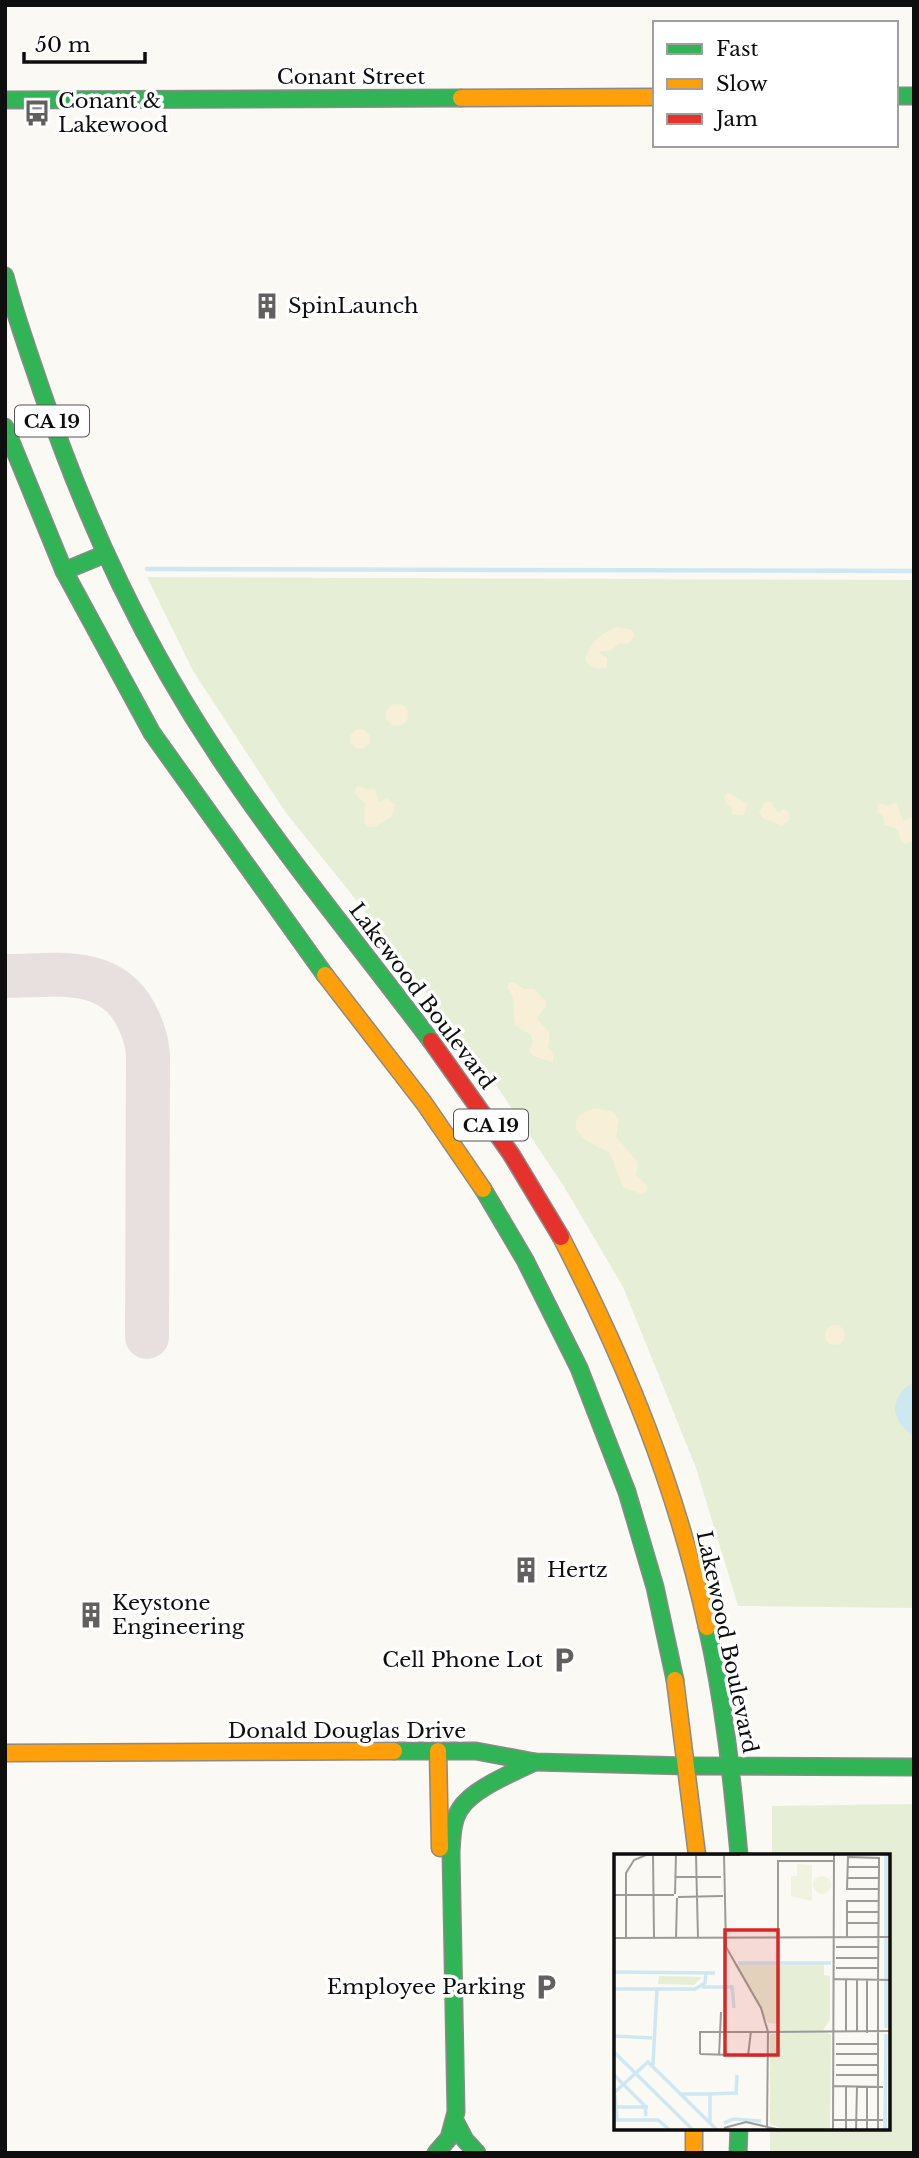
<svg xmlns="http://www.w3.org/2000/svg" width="919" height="2158" font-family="'Libre Baskerville',serif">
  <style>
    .green { fill: #e6efd6 }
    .sand { fill: #f8efd8 }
    .water { fill: #cee8f2 }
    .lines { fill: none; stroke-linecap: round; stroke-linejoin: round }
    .stream { stroke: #cee8f2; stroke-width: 4.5 }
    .taxiway { stroke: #e8e0de; stroke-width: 44 }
    .fast-casing { stroke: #8b8a88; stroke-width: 19 }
    .slow-casing { stroke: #8b8a88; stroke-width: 19 }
    .jam-casing { stroke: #8b8a88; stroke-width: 19 }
    .fast { stroke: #30b455; stroke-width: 16 }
    .slow { stroke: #ff9f0a; stroke-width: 16 }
    .jam { stroke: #e5322d; stroke-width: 16 }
    .labels { text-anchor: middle; stroke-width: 7; stroke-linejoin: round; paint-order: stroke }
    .shield { fill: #fff; stroke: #565656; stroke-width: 2 }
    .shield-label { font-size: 19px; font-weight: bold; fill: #0e0e0e }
    .street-label { font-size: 21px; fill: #0e0e0e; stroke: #fff }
    .poi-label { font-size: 21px; fill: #0e0e0e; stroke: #fff; text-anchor: start }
    .inset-river { fill: none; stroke: #cee8f2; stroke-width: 3.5 }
    .inset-road { fill: none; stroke: #9c9b98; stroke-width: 2 }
    .view { fill: #d62828; fill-opacity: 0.15; stroke: #d62828; stroke-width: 3.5 }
    .inset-edge { fill: none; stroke: #0e0e0e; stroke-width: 3.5 }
  </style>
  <rect width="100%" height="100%" fill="#fbf9f4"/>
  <!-- green -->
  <g class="green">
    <polygon points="147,577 914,580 914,1608 738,1606 696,1468 623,1287 563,1185 492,1079 349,891 286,813 193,671"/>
    <polygon points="914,1804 914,2153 770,2153 770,2128 889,2128 889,1855 772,1855 772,1806"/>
  </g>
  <!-- sand -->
  <g class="sand">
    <path d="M617 627 632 630 635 636 627 644 619 643 611 651H600V654L607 658V668C597 669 587 668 585 658 593 641 599 634 617 627Z"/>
    <circle cx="397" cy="715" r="11"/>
    <circle cx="360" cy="739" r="10"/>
    <polygon points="360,786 369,790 375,789 379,803 387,798 395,805 392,816 374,827 368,826 364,822 365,804 355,793 356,788"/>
    <polygon points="728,793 748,804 743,815 732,814 732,807 726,803 724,796"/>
    <polygon points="766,801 771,802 778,813 784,809 788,812 790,819 782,826 763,818 759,812"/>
    <polygon points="896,802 903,821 914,817 914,840 905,844 900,840 898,830 884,824 883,816 877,812 877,805 879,803 888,806"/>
    <path d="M513 982 524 989H534L545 1001 546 1006 537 1018C547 1034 552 1024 548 1048L553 1054V1062L533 1056 529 1050 533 1042 531 1035 516 1026C511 1011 518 999 507 987L509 983Z"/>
    <path d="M594 1108 613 1112 619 1120 616 1137 637 1161 638 1167 636 1175 647 1186 646 1192 642 1194 623 1187 610 1153 585 1140 576 1129C575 1115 582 1113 594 1108Z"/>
    <circle cx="835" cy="1335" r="10"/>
  </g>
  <!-- water -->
  <path class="water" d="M914 1382V1438C908 1431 898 1424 896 1415 892 1401 903 1387 914 1382Z"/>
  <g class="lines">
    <!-- stream -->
    <polyline class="stream" points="147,569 914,571"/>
    <!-- taxiway -->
    <path class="taxiway" d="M5 976C52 976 108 964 135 1013 142 1026 147 1040 148 1055L147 1337"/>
    <!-- fast casing -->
    <g class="fast-casing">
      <g id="fast">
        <polyline points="896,96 914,96"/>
        <polyline points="5,100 461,98"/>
        <path d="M5 276C15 315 29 353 42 392 88 526 145 648 225 766 289 861 362 949 431 1041"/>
        <polyline points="5,427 64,571 152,733 325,975"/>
        <polyline points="64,571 105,554"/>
        <polyline points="483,1189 525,1260 579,1368 627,1492 655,1587 675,1680"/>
        <path d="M707 1627C724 1702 732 1778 739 1855"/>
        <polyline points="394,1751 476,1751 535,1762 687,1766 914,1767"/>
        <polyline points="455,2121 465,2140 477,2153"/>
        <path d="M436 2153 449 2138 456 2112 451 1852C452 1838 452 1821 460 1809 472 1789 514 1772 535 1762"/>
        <polyline points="738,2153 739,2128"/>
      </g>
    </g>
    <!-- slow casing -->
    <g class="slow-casing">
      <g id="slow">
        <polyline points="461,98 655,97"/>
        <polyline points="325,975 424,1103 483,1189"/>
        <path d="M561 1237C627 1365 676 1486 707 1627"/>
        <polyline points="675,1680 697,1855"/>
        <polyline points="438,1751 440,1848"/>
        <polyline points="5,1753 394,1751"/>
        <polyline points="694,2128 694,2153"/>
      </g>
    </g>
    <!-- jam casing -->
    <g class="jam-casing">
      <polyline id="jam" points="431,1041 511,1154 561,1237"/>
    </g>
    <!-- fast -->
    <use href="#fast" class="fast"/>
    <!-- slow -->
    <use href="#slow" class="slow"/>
    <!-- jam -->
    <use href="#jam" class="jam"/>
  </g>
  <!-- icons -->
  <defs>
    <g id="bus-bare" transform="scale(2.1)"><path d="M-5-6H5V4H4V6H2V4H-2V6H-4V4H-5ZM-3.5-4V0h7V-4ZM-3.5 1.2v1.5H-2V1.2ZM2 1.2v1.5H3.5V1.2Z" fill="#61605e" stroke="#fff" stroke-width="2.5" paint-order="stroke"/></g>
    <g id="building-bare" transform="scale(2.1)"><path d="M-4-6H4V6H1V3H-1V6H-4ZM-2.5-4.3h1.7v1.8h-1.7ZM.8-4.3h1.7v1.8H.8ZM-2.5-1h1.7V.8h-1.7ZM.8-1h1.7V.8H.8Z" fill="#61605e" stroke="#fff" stroke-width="2.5" paint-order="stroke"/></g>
    <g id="parking-bare" transform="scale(2.1)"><path d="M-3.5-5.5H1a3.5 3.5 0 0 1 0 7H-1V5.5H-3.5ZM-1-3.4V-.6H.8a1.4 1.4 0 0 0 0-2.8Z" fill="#61605e" stroke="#fff" stroke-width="2.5" paint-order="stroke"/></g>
  </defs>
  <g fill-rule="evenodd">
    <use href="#bus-bare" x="37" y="113"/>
    <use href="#building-bare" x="267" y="306"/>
    <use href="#building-bare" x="526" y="1570"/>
    <use href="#building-bare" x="91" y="1615"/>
    <use href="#parking-bare" x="564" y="1660"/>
    <use href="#parking-bare" x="546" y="1987"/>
  </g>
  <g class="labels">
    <!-- shield labels -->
    <g class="shield">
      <rect x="15" y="405.5" width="74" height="31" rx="5"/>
      <rect x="454" y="1109.5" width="74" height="31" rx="5"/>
    </g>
    <g class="shield-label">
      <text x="52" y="428">CA 19</text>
      <text x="491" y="1132">CA 19</text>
    </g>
    <!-- street labels -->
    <g class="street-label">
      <text x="351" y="84">Conant Street</text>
      <text transform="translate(422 996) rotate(53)" y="7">Lakewood Boulevard</text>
      <text transform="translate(727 1642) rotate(78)" y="7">Lakewood Boulevard</text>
      <text x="347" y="1738">Donald Douglas Drive</text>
    </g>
    <!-- poi labels -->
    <g class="poi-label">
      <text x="58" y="108">Conant &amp;<tspan x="58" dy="24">Lakewood</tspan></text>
      <text x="288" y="313">SpinLaunch</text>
      <text x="547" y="1577">Hertz</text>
      <text x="112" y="1610">Keystone<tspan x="112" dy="24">Engineering</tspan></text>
      <text x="543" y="1667" text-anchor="end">Cell Phone Lot</text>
      <text x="525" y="1994" text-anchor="end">Employee Parking</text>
    </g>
  </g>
  <!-- overview -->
  <g transform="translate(614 1854)">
    <rect width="276" height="276" fill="#fbf9f4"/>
    <path d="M120 110H210V121L216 122V166L209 176 217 181 216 276H171L156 270V180H166V170L154 169ZM88 123 80 131 44 130 45 122Z" fill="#e6efd6"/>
    <path d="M183 10 198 11V47L177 42V22H183ZM199 31a9 9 0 1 1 18 0a9 9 0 1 1-18 0Z" fill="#eff3df"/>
    <path class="inset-river" d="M124 109H217M0 118 101 119M88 133H118L120 154M0 135H81L91 129 92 118M272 174V0M0 182 38 184M0 198 79 276M39 211 43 135M0 221 31 252 32 262M0 239 34 208 103 276M68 240H96V269M94 240 122 239 123 221M1 241 3 265M0 253H34M0 266H44L56 276M110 269 119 265 147 267M271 276 272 180"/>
    <path class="inset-road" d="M110 0 112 93 147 154 154 178 153 276M39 1 40 83M82 2 84 84M233 13H265M62 23H107M233 24H265M61 40 62 0M0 41H60M64 43 109 42M233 58H265M233 69H265M164 82V7H220M233 83V47H265M0 84 277 83M12 84V19L20 6 32 1H126M62 84 63 44M222 93H264M222 104H264M222 114H264M220 125 277 126M232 177V125M243 177V125M151 178 277 177M253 179V125M222 190H264M86 200V178H151M86 200 151 202M222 200H264M105 202 107 158M134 202 137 177M222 211H264M222 221H264M219 232 269 233M219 266H269M110 274 132 268 167 276M219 276 220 0M232 276V233M242 276 243 233M253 276V233M264 276V126L265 13V4L234 3 233 35H265"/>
    <path class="view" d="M111 76H164V201H111Z"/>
    <rect width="276" height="276" class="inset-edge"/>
  </g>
  <!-- border -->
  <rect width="919" height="2158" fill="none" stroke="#0e0e0e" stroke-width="14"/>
  <!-- legend -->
  <rect x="653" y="21" width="245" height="126" fill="#ffffff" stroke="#9f9f9f" stroke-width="2"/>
  <rect x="667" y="44" width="35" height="10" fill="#30b455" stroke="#9f9f9f" stroke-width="2"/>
  <text x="716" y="56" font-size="21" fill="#0e0e0e">Fast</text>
  <rect x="667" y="79" width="35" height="10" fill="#ff9f0a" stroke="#9f9f9f" stroke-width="2"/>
  <text x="716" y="91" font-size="21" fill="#0e0e0e">Slow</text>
  <rect x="667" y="114" width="35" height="10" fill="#e5322d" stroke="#9f9f9f" stroke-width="2"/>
  <text x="716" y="126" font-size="21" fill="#0e0e0e">Jam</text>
  <!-- scale -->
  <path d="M24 52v10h121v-10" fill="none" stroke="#0e0e0e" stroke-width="3.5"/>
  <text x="35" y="52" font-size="21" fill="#0e0e0e" stroke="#ffffff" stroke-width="5" paint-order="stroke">50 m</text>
</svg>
